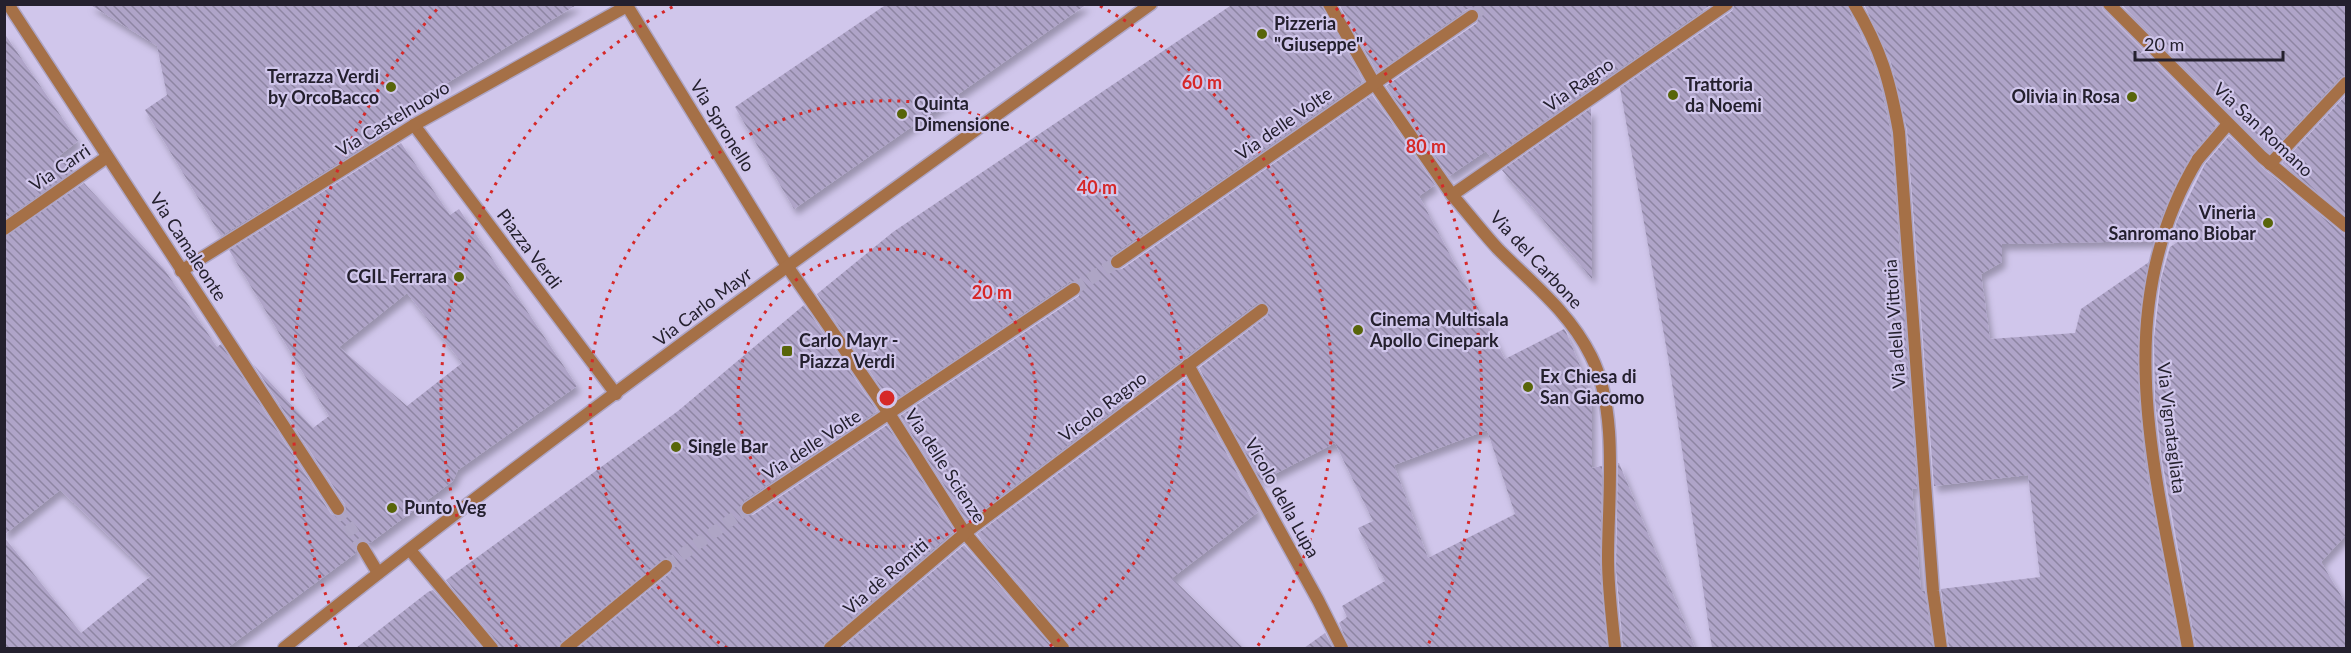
<svg xmlns="http://www.w3.org/2000/svg" width="2351" height="653" font-family="Lato,sans-serif">
  <style>
    .building { fill: url(#building-back-hatch); fill-rule: evenodd; filter: url(#shadow) }
    .lines { fill: none; stroke-linecap: round; stroke-linejoin: round }
    .minor-tunnel { stroke: #aea5c5; stroke-width: 12; stroke-dasharray: 12 6; stroke-linecap: butt }
    .pedestrian-casing { stroke: #aea5c5; stroke-width: 15 }
    .minor-casing { stroke: #aea5c5; stroke-width: 15 }
    .pedestrian { stroke: #a57047; stroke-width: 12 }
    .minor { stroke: #a57047; stroke-width: 12 }
    .ring { fill: none; stroke: #d62828; stroke-width: 3; stroke-dasharray: 3 6 }
    .poi-dot { fill: #58650a; stroke: #d0c6eb; stroke-width: 2 }
    .labels { text-anchor: middle; stroke-width: 4.5; stroke-linejoin: round; paint-order: stroke }
    .poi-label { font-size: 18px; font-weight: bold; fill: #24202e; stroke: #d0c6eb; text-anchor: start }
    .street-label { font-size: 18px; fill: #24202e; stroke: #d0c6eb }
    .centre { fill: #d62828; stroke: #d0c6eb; stroke-width: 3 }
    .ring-label { font-size: 18px; text-anchor: middle; font-weight: bold; fill: #d62828; stroke: #d0c6eb; stroke-width: 4.5; stroke-linejoin: round; paint-order: stroke }
  </style>
  <defs>
    <pattern id="building-back-hatch" width="6" height="6" patternUnits="userSpaceOnUse" patternTransform="scale(1.5)"><rect width="6" height="6" fill="#afa4c8"/><path d="M-1 5l2 2M0 0l6 6M5-1l2 2" fill="none" stroke="#8e85a3"/></pattern>
    <filter id="shadow"><feDropShadow dx="3.5" dy="6" stdDeviation="3" flood-color="#0004"/></filter>
  </defs>
  <rect width="100%" height="100%" fill="#d0c6eb"/>
  <!-- building -->
  <g class="building">
    <polygon points="89,4 578,4 386,120 392,129 221,236 145,110 167,95 157,46"/>
    <polygon points="887,4 1087,4 794,209 735,107"/>
    <path d="M1233 4H1321L1363 81 1112 255 1110 266 1114 270 1122 269 1372 95 1435 185 1419 196 1505 359 1564 329 1566 332 1592 395V468L1602 466 1600 570 1607 648H1350L1339 623 1347 617 1342 606 1385 581 1358 528 1373 521 1335 443 1261 481 1199 368 1267 316 1270 308 1266 303H1257L967 521 900 416 1079 296 1081 285 1077 281 1069 282 891 402 817 294 893 232ZM1487 430 1515 514 1428 558 1394 465Z"/>
    <polygon points="1339,4 1712,4 1491,158 1486,151 1449,176 1386,86 1477,23 1479,12 1475,8 1467,9 1377,72"/>
    <polygon points="1735,4 1846,4 1870,54 1880,83 1891,133 1917,488 1912,489 1921,591 1925,591 1933,648 1712,648 1668,357 1620,88 1732,11"/>
    <polygon points="1864,4 2101,4 2103,10 2217,124 2191,155 2162,214 2154,241 2002,244 2002,262 1981,274 1990,339 2075,333 2081,309 2149,262 2138,338 2139,401 2145,463 2180,648 1949,648 1941,589 2040,577 2028,475 1934,486 1907,130 1891,63"/>
    <polygon points="2121,4 2346,4 2346,75 2340,77 2270,152"/>
    <polygon points="4,33 78,141 59,156 73,171 4,219"/>
    <polygon points="2346,95 2346,216 2282,163"/>
    <polygon points="1591,108 1592,279 1502,170"/>
    <polygon points="2229,136 2265,170 2341,232 2346,234 2346,535 2321,562 2346,604 2346,648 2196,648 2162,460 2155,399 2154,339 2161,279 2170,247 2179,241 2172,241 2177,221 2205,164"/>
    <path d="M401 143 450 215 459 209 577 386 458 470 453 481 370 543 363 540 358 541 355 548 356 553 227 648H4V537L81 633 151 576 60 490 4 535V237L84 183 164 269 217 347 221 344 331 514 339 517 346 512 345 504 253 364 313 428 329 416 229 250ZM407 293 462 363 407 406 339 347Z"/>
    <polygon points="804,305 877,411 743,501 740,508 742,513 753,515 887,425 954,531 825,642 822,648 578,648 671,572 674,564 665,558 561,642 558,648 500,648 498,643 446,580 678,411"/>
    <polygon points="1186,378 1258,512 1172,578 1243,648 1071,648 1069,643 977,534"/>
    <polygon points="1618,463 1619,463 1695,648 1623,648 1616,569"/>
    <polygon points="964,545 1053,648 842,648"/>
    <polygon points="433,590 482,648 356,648 428,592"/>
    <polygon points="1325,633 1333,648 1304,648"/>
  </g>
  <g class="lines">
    <!-- minor-tunnel -->
    <g class="minor-tunnel">
      <polyline points="1472,16 1488,4"/>
      <polyline points="1074,289 1117,262"/>
      <polyline points="338,509 363,548"/>
      <polyline points="666,566 748,508"/>
    </g>
    <!-- pedestrian casing -->
    <g class="pedestrian-casing">
      <g id="pedestrian">
        <polyline points="1329,4 1374,83 1452,195"/>
        <polyline points="2109,4 2262,157 2346,226"/>
        <polyline points="414,125 616,394"/>
        <polyline points="2198,159 2228,124"/>
        <polyline points="2270,164 2346,83"/>
        <polyline points="181,271 414,125 627,6"/>
      </g>
    </g>
    <!-- minor casing -->
    <g class="minor-casing">
      <g id="minor">
        <polyline points="8,4 338,509"/>
        <polyline points="626,4 787,266 890,415 965,533 1063,648"/>
        <path d="M1854 4C1881 49 1890 81 1899 132L1933 591 1941 648"/>
        <polyline points="4,229 107,157"/>
        <polyline points="1117,262 1472,16"/>
        <polyline points="1188,365 1318,600 1342,648"/>
        <polyline points="748,508 1074,289"/>
        <polyline points="363,548 378,573"/>
        <polyline points="410,550 492,648"/>
        <path d="M284 648C565 423 859 214 1151 4"/>
        <polyline points="566,648 666,566"/>
        <polyline points="830,648 965,533 1262,310"/>
        <path d="M1615 648C1612 618 1608 588 1608 558 1608 496 1619 411 1591 356 1569 312 1533 284 1499 250 1483 233 1468 213 1452 195L1727 4"/>
        <path d="M2188 648C2159 483 2104 314 2198 159"/>
      </g>
    </g>
    <!-- pedestrian -->
    <use href="#pedestrian" class="pedestrian"/>
    <!-- minor -->
    <use href="#minor" class="minor"/>
  </g>
  <!-- distance rings -->
  <g class="ring">
    <circle cx="887" cy="398" r="149"/>
    <path d="M727 648A297 297 0 1 1 1047 648"/>
    <path d="M517 647A446 446 0 0 1 674 6M1100 6A446 446 0 0 1 1257 647"/>
    <path d="M346 645A595 595 0 0 1 438 8M1336 8A595 595 0 0 1 1428 645"/>
  </g>
  <!-- markers -->
  <g class="poi-dot">
    <circle cx="1262" cy="34" r="6"/>
    <circle cx="391" cy="87" r="6"/>
    <circle cx="1673" cy="95" r="6"/>
    <circle cx="2132" cy="97" r="6"/>
    <circle cx="902" cy="114" r="6"/>
    <circle cx="2268" cy="223" r="6"/>
    <circle cx="459" cy="277" r="6"/>
    <circle cx="1358" cy="330" r="6"/>
    <rect x="781" y="345" width="12" height="12" rx="3"/>
    <circle cx="1528" cy="387" r="6"/>
    <circle cx="676" cy="447" r="6"/>
    <circle cx="392" cy="508" r="6"/>
  </g>
  <g class="labels">
    <!-- poi labels -->
    <g class="poi-label">
      <text x="1274" y="30">Pizzeria<tspan x="1274" dy="21">"Giuseppe"</tspan></text>
      <text x="379" y="83" text-anchor="end">Terrazza Verdi<tspan x="379" dy="21">by OrcoBacco</tspan></text>
      <text x="1685" y="91">Trattoria<tspan x="1685" dy="21">da Noemi</tspan></text>
      <text x="2120" y="103" text-anchor="end">Olivia in Rosa</text>
      <text x="914" y="110">Quinta<tspan x="914" dy="21">Dimensione</tspan></text>
      <text x="2256" y="219" text-anchor="end">Vineria<tspan x="2256" dy="21">Sanromano Biobar</tspan></text>
      <text x="447" y="283" text-anchor="end">CGIL Ferrara</text>
      <text x="1370" y="326">Cinema Multisala<tspan x="1370" dy="21">Apollo Cinepark</tspan></text>
      <text x="799" y="347">Carlo Mayr -<tspan x="799" dy="21">Piazza Verdi</tspan></text>
      <text x="1540" y="383">Ex Chiesa di<tspan x="1540" dy="21">San Giacomo</tspan></text>
      <text x="688" y="453">Single Bar</text>
      <text x="404" y="514">Punto Veg</text>
    </g>
    <!-- street labels -->
    <g class="street-label">
      <text transform="translate(1579 85) rotate(-35)" y="6">Via Ragno</text>
      <text transform="translate(393 119) rotate(-31)" y="6">Via Castelnuovo</text>
      <text transform="translate(1284 124) rotate(-35)" y="6">Via delle Volte</text>
      <text transform="translate(722 126) rotate(58)" y="6">Via Spronello</text>
      <text transform="translate(2263 130) rotate(43)" y="6">Via San Romano</text>
      <text transform="translate(60 168) rotate(-34)" y="6">Via Carri</text>
      <text transform="translate(188 247) rotate(57)" y="6">Via Camaleonte</text>
      <text transform="translate(529 249) rotate(53)" y="6">Piazza Verdi</text>
      <text transform="translate(1536 260) rotate(47)" y="6">Via del Carbone</text>
      <text transform="translate(703 307) rotate(-37)" y="6">Via Carlo Mayr</text>
      <text transform="translate(1895 324) rotate(-94)" y="6">Via della Vittoria</text>
      <text transform="translate(1103 407) rotate(-37)" y="6">Vicolo Ragno</text>
      <text transform="translate(2171 428) rotate(83)" y="6">Via Vignatagliata</text>
      <text transform="translate(812 445) rotate(-33)" y="6">Via delle Volte</text>
      <text transform="translate(945 466) rotate(57)" y="6">Via delle Scienze</text>
      <text transform="translate(1282 498) rotate(61)" y="6">Vicolo della Lupa</text>
      <text transform="translate(886 577) rotate(-41)" y="6">Via dè Romiti</text>
    </g>
  </g>
  <circle cx="887" cy="398" r="9" class="centre"/>
  <g class="ring-label">
    <text x="1202" y="89">60 m</text>
    <text x="1426" y="153">80 m</text>
    <text x="1097" y="194">40 m</text>
    <text x="992" y="299">20 m</text>
  </g>
  <!-- border -->
  <rect width="2351" height="653" fill="none" stroke="#24202e" stroke-width="12"/>
  <!-- scale -->
  <path d="M2135 51v9h148v-9" fill="none" stroke="#24202e" stroke-width="3"/>
  <text x="2144" y="51" font-size="18" fill="#24202e" stroke="#d0c6eb" stroke-width="4.5" paint-order="stroke">20 m</text>
</svg>
